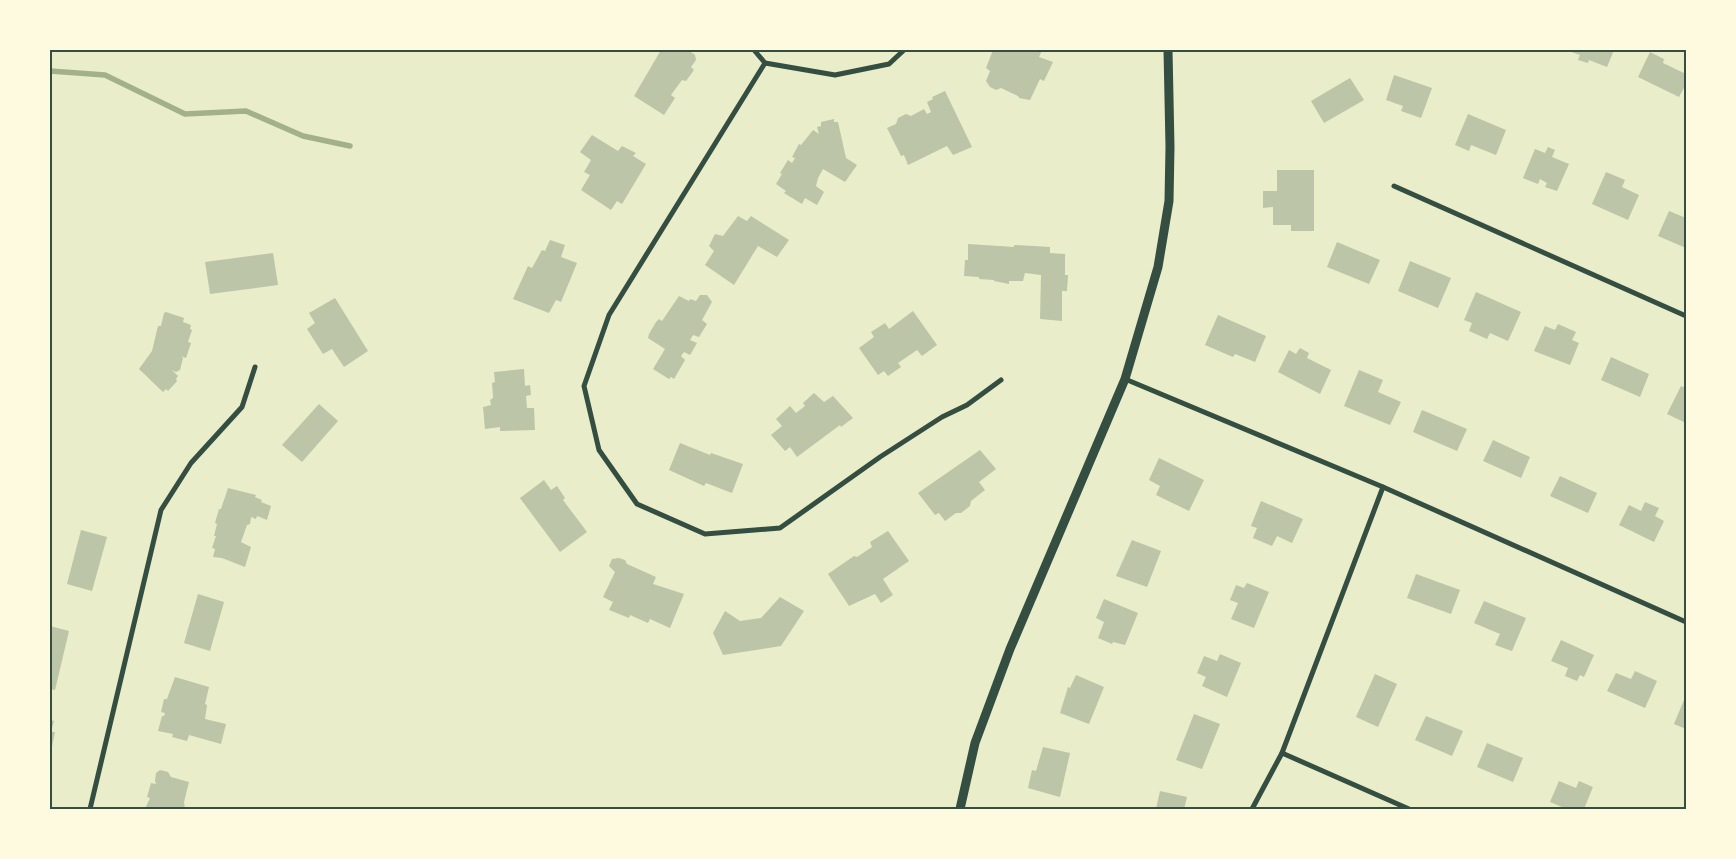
<svg xmlns="http://www.w3.org/2000/svg" width="1736" height="859" font-family="'Sofia Sans Condensed',sans-serif">
  <style>
    .lines { fill: none; stroke-linecap: round; stroke-linejoin: round }
    .stream { stroke: #a3b18a; stroke-width: 5.5 }
    .building { fill: #bcc5a7 }
    .minor { stroke: #344e41; stroke-width: 5 }
    .tertiary { stroke: #344e41; stroke-width: 9 }
    .neatline { fill: none; stroke: #344e41; stroke-width: 2 }
  </style>
  <rect width="100%" height="100%" fill="#e9edc9"/>
  <g class="lines">
    <!-- stream -->
    <polyline class="stream" points="50,71 105,75 185,114 246,111 303,136 350,146"/>
  </g>
  <!-- building -->
  <g class="building">
    <polygon points="661,50 688,50 695,55 696,60 691,67 694,70 686,81 682,80 671,95 675,98 664,115 634,96"/>
    <polygon points="993,50 1042,50 1039,57 1053,62 1044,81 1040,79 1030,100 1019,98 1018,96 1001,88 996,90 990,87 986,81 990,71 986,68"/>
    <polygon points="1566,50 1614,50 1607,67 1589,60 1588,63 1578,60 1580,55"/>
    <polygon points="1650,52 1664,59 1663,63 1686,74 1686,84 1679,97 1638,77"/>
    <polygon points="1394,75 1432,88 1421,118 1401,111 1403,106 1386,100"/>
    <polygon points="1350,78 1364,100 1324,123 1311,101"/>
    <polygon points="945,91 972,147 953,155 947,146 908,165 904,155 901,156 887,128 896,124 898,118 906,114 911,116 924,109 927,114 931,112 927,102 933,99 932,97"/>
    <polygon points="1468,114 1506,130 1496,155 1471,145 1469,151 1455,145"/>
    <polygon points="834,119 834,122 838,122 846,158 857,165 845,182 823,169 818,178 816,186 824,192 817,205 805,198 802,204 784,193 786,191 776,184 782,174 780,173 788,160 792,163 795,158 792,157 799,144 801,145 813,130 819,134 817,127 821,126 821,122"/>
    <polygon points="592,135 618,151 622,146 636,153 633,156 646,164 622,204 617,201 611,210 581,190 590,175 584,172 591,160 580,152"/>
    <polygon points="1548,147 1555,150 1552,157 1569,164 1557,191 1545,187 1547,183 1540,179 1538,184 1523,178 1535,149 1545,153"/>
    <polygon points="1277,170 1314,170 1314,231 1291,231 1291,225 1273,225 1273,207 1263,208 1263,191 1277,191"/>
    <polygon points="1606,172 1625,180 1622,187 1639,195 1628,220 1592,204"/>
    <polygon points="1669,211 1686,218 1686,248 1658,236"/>
    <polygon points="738,216 747,221 751,216 789,240 777,257 758,246 734,285 705,265 714,251 709,246 715,234 723,236"/>
    <polygon points="550,240 565,245 561,257 577,263 561,302 556,300 549,313 513,299 528,266 532,268 542,250 545,251"/>
    <polygon points="1337,242 1380,260 1369,284 1327,267"/>
    <polygon points="968,244 1014,247 1014,245 1050,247 1050,253 1065,254 1065,275 1068,275 1067,291 1062,291 1062,321 1040,319 1041,275 1025,273 1023,281 1009,281 1009,284 994,281 994,280 979,279 979,277 964,276 965,260 968,260"/>
    <polygon points="273,253 278,285 210,294 205,262"/>
    <polygon points="1410,261 1451,278 1438,308 1398,291"/>
    <polygon points="1476,292 1521,312 1508,341 1490,333 1487,339 1469,331 1472,323 1464,320"/>
    <polygon points="700,295 707,295 712,302 702,320 707,324 699,337 693,335 690,340 697,343 690,355 684,352 681,356 685,360 674,379 671,377 669,379 653,369 665,349 648,338 649,334 656,322 659,319 662,321 679,296 689,301 690,299 696,301"/>
    <polygon points="335,298 368,351 344,367 332,349 323,354 307,329 315,323 309,313"/>
    <polygon points="913,311 937,345 922,356 917,350 898,363 901,367 888,376 884,371 878,375 859,348 874,337 871,332 885,323 889,329"/>
    <polygon points="166,312 184,318 183,322 191,325 190,329 192,330 188,342 191,343 186,358 181,356 183,358 180,370 176,372 172,370 178,376 176,379 177,381 168,391 166,389 163,392 139,369 152,351 158,326 161,326 164,313"/>
    <polygon points="1218,315 1266,336 1255,362 1235,354 1233,357 1205,345"/>
    <polygon points="1558,324 1576,332 1572,340 1579,343 1570,365 1534,351 1545,326 1555,330"/>
    <polygon points="1300,348 1309,353 1307,358 1331,370 1320,394 1278,372 1289,350 1296,354"/>
    <polygon points="1611,357 1649,374 1640,397 1601,380"/>
    <polygon points="524,369 525,386 530,385 531,395 526,396 527,408 534,408 535,430 500,431 500,427 485,429 483,407 491,405 490,400 493,398 492,383 495,382 494,372"/>
    <polygon points="1359,370 1383,380 1378,392 1401,402 1390,425 1344,406"/>
    <polygon points="1681,386 1686,388 1686,423 1667,414"/>
    <polygon points="814,393 824,402 833,396 853,418 841,427 840,425 797,457 790,447 785,451 771,435 782,426 776,419 790,406 796,413 805,406 803,403"/>
    <polygon points="319,404 338,421 302,462 282,445"/>
    <polygon points="1422,410 1467,429 1457,451 1413,432"/>
    <polygon points="1493,440 1530,457 1521,478 1483,461"/>
    <polygon points="680,443 710,455 711,453 743,464 732,493 706,483 704,486 669,470"/>
    <polygon points="980,450 996,469 979,482 985,490 971,501 970,506 961,513 956,513 945,521 939,513 935,515 918,493"/>
    <polygon points="1159,458 1204,480 1189,511 1156,495 1160,486 1149,480"/>
    <polygon points="1560,476 1597,493 1588,513 1550,496"/>
    <polygon points="544,480 551,490 557,486 565,498 563,500 587,532 560,552 520,498"/>
    <polygon points="228,488 256,495 255,497 262,500 261,502 271,506 267,520 257,516 256,519 251,517 250,524 247,525 241,542 251,547 245,567 222,558 213,557 215,549 212,548 216,536 214,536 217,524 215,523 219,509 221,509"/>
    <polygon points="1261,501 1303,519 1292,543 1277,536 1272,546 1253,538 1257,528 1251,526"/>
    <polygon points="1645,502 1659,508 1655,516 1664,521 1654,542 1619,525 1629,505 1641,511"/>
    <polygon points="81,530 107,537 92,591 67,584"/>
    <polygon points="888,531 909,561 883,579 893,595 881,603 875,594 849,606 828,574 854,556 857,557 872,547 870,542"/>
    <polygon points="1132,540 1161,551 1147,587 1116,576"/>
    <polygon points="619,558 625,560 627,564 656,577 653,584 684,594 670,628 650,619 648,623 630,615 629,618 609,610 613,602 603,597 615,572 609,566 612,559"/>
    <polygon points="1416,574 1460,590 1451,614 1407,598"/>
    <polygon points="1247,583 1269,592 1254,628 1231,619 1238,603 1230,600 1236,585 1244,588"/>
    <polygon points="198,594 224,602 210,651 184,643"/>
    <polygon points="780,597 804,611 781,646 723,655 713,633 725,611 740,621 761,618"/>
    <polygon points="1104,599 1138,613 1125,645 1113,642 1112,644 1098,638 1104,622 1096,618"/>
    <polygon points="1484,601 1526,618 1512,651 1495,645 1500,634 1474,623"/>
    <polygon points="50,626 69,631 55,690 50,689"/>
    <polygon points="1561,640 1594,655 1584,677 1580,675 1577,681 1565,676 1568,668 1551,661"/>
    <polygon points="1220,654 1241,663 1227,697 1202,686 1206,677 1197,673 1204,656 1217,661"/>
    <polygon points="1635,671 1657,681 1645,708 1607,691 1616,673 1631,679"/>
    <polygon points="1375,674 1397,684 1378,727 1356,717"/>
    <polygon points="1076,675 1104,687 1089,724 1060,713 1068,687 1070,688"/>
    <polygon points="175,677 209,687 205,704 207,705 205,719 226,724 221,744 189,735 187,741 172,737 173,734 158,731 162,716 164,716 165,713 161,712 164,699 167,699"/>
    <polygon points="1686,695 1686,729 1674,724"/>
    <polygon points="1194,714 1220,724 1202,769 1176,760"/>
    <polygon points="1426,716 1463,731 1452,756 1415,740"/>
    <polygon points="50,720 54,721 51,732 55,732 51,751"/>
    <polygon points="1487,743 1523,758 1513,782 1477,767"/>
    <polygon points="1043,747 1070,753 1060,797 1028,788 1032,770 1036,771"/>
    <polygon points="160,770 168,772 171,777 189,782 184,802 185,809 145,809 150,798 147,797 151,783 156,784 155,781 156,773"/>
    <polygon points="1559,781 1576,788 1579,781 1593,787 1584,809 1567,809 1550,802"/>
    <polygon points="1160,791 1187,797 1184,809 1156,809"/>
  </g>
  <g class="lines">
    <!-- minor -->
    <g class="minor">
      <polyline points="754,50 765,63 835,75 889,64 904,50"/>
      <polyline points="765,63 609,315 584,386 599,450 637,504 705,534 780,528 880,457 942,417 967,405 1001,380"/>
      <polyline points="1394,186 1686,316"/>
      <polyline points="1125,379 1383,487 1686,622"/>
      <polyline points="1282,753 1409,809"/>
      <polyline points="90,809 161,510 191,463 242,407 255,367"/>
      <polyline points="1252,809 1282,753 1383,487"/>
    </g>
    <!-- tertiary -->
    <polyline class="tertiary" points="960,809 975,743 1010,649 1125,379 1158,267 1169,201 1170,147 1168,50"/>
  </g>
  <!-- border -->
  <rect width="1736" height="859" fill="none" stroke="#fefae0" stroke-width="102"/>
  <rect x="51" y="51" width="1634" height="757" class="neatline"/>
</svg>
